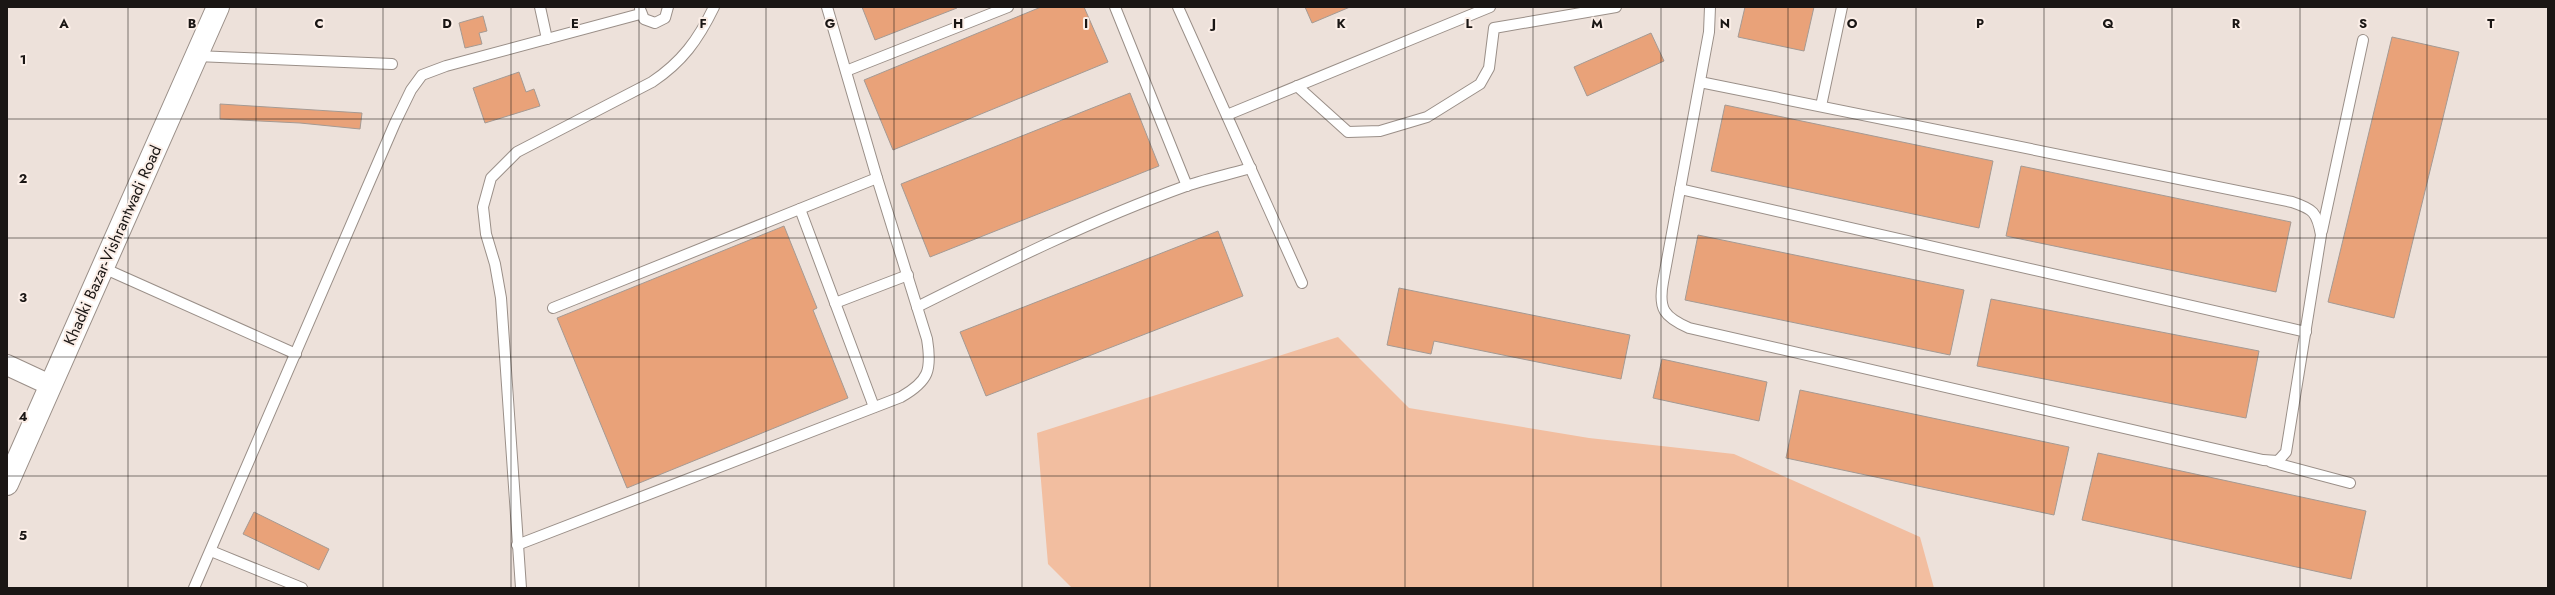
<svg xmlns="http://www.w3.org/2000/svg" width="2555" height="595" font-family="Jost,sans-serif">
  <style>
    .green { fill: #f2bea0 }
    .building { fill: #e9a279; stroke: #a59a93 }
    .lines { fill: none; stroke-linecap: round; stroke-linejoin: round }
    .lane-casing { stroke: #9a8f88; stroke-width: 12 }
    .street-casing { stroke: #9a8f88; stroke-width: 22 }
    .secondary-casing { stroke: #9a8f88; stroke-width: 24 }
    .lane { stroke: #fff; stroke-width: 10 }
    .street { stroke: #fff; stroke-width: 20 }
    .secondary { stroke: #fff; stroke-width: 22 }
    .grid { fill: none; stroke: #1a1614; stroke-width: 1; stroke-opacity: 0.55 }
    .labels { text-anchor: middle; stroke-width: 4; stroke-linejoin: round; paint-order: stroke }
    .street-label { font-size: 16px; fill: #1a1614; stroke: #fbeee7 }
    .grid-label { font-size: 13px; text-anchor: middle; font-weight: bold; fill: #1a1614; stroke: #fbeee7; stroke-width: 4; stroke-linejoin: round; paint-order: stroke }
  </style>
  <rect width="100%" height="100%" fill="#ede1da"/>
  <!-- green -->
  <polygon class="green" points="1338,337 1409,408 1589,438 1734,454 1920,537 1934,588 1072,588 1048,564 1037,433"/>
  <!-- building -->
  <g class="building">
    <polygon points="862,7 957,7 957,8 875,40"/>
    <polygon points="1041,7 1084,7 1108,62 893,150 864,80"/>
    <polygon points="1305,7 1350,7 1312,23"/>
    <polygon points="1745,7 1814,7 1804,51 1738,37"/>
    <polygon points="483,16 487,31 479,33 482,44 465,48 459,23"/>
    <polygon points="1651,33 1664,61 1587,96 1574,67"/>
    <polygon points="2392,37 2459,52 2394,318 2328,302"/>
    <polygon points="519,72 526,92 534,89 540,106 485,123 473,88"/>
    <polygon points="1130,93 1159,166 930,257 901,184"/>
    <polygon points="220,104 362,113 360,129 300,123 220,119"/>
    <polygon points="1725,105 1993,161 1979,228 1711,171"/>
    <polygon points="2021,166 2291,222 2276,292 2006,236"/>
    <polygon points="784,226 817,308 813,310 848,398 627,488 557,318"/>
    <polygon points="1218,231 1243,296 986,396 960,332"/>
    <polygon points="1698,235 1964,290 1950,355 1685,300"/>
    <polygon points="1399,288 1630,335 1621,379 1434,341 1431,354 1387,345"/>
    <polygon points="1991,299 2259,351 2246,418 1977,366"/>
    <polygon points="1662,359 1767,382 1759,421 1653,398"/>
    <polygon points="1800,390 2069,447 2054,515 1786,458"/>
    <polygon points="2098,453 2366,511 2351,579 2082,520"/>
    <polygon points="254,512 329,549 319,570 243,534"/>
  </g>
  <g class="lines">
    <!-- lane casing -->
    <g class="lane-casing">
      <g id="lane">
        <polyline points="540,7 547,39"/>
        <polyline points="1115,7 1187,186"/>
        <polyline points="1178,7 1302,283"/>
        <polyline points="640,9 644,19 655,23 665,18 668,7"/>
        <polyline points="196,56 392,64"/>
        <polyline points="846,71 1008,7"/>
        <path d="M1700 82 2292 202C2313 209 2317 212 2321 235L2286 452 2278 461 2263 460 1689 328C1664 317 1658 309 1663 282L1709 32 1710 7"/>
        <polyline points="1297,86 1348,132 1380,131 1427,117 1480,84 1489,68 1494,28 1616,7"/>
        <polyline points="1821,106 1842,7"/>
        <polyline points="1227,115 1490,7"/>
        <polyline points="1680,189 2306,332"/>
        <polyline points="800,209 874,407"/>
        <polyline points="2322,231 2363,40"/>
        <polyline points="101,267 296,354"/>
        <polyline points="835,303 908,275"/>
        <path d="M917 307C1005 263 1094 219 1186 186 1207 179 1229 174 1251 168"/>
        <polyline points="553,308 877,178"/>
        <polyline points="2271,462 2350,483"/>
        <path d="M517 545 901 397C929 381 932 370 927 339L877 178 827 7"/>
        <polyline points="211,551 302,588"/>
        <polyline points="194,588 395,123 411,90 422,75 446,66 640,14"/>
        <path d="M521 588 501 298 495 264 486 234 483 207 491 178 517 152 652 82C682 62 698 40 714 7"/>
      </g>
    </g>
    <!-- street casing -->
    <g class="street-casing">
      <polyline id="street" points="7,365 50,385"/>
    </g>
    <!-- secondary casing -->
    <g class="secondary-casing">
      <polyline id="secondary" points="7,484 218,7"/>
    </g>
    <!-- lane -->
    <use href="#lane" class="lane"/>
    <!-- street -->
    <use href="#street" class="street"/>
    <!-- secondary -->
    <use href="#secondary" class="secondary"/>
  </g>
  <!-- grid -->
  <path class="grid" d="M128 7V588M256 7V588M383 7V588M511 7V588M639 7V588M766 7V588M894 7V588M1022 7V588M1150 7V588M1278 7V588M1405 7V588M1533 7V588M1661 7V588M1788 7V588M1916 7V588M2044 7V588M2172 7V588M2300 7V588M2427 7V588M7 119H2548M7 238H2548M7 357H2548M7 476H2548"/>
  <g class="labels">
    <!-- street labels -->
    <g class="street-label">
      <text transform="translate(112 245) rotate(-66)" y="6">Khadki Bazar-Vishrantwadi Road</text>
    </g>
  </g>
  <g class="grid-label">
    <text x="64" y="28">A</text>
    <text x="192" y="28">B</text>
    <text x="319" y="28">C</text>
    <text x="447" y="28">D</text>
    <text x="575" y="28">E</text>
    <text x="703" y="28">F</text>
    <text x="830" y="28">G</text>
    <text x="958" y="28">H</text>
    <text x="1086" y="28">I</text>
    <text x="1214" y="28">J</text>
    <text x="1341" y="28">K</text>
    <text x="1469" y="28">L</text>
    <text x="1597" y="28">M</text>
    <text x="1725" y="28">N</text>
    <text x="1852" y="28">O</text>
    <text x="1980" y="28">P</text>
    <text x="2108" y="28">Q</text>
    <text x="2236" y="28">R</text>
    <text x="2363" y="28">S</text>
    <text x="2491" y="28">T</text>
    <text x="23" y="64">1</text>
    <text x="23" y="183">2</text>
    <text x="23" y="302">3</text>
    <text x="23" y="421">4</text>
    <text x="23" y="540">5</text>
  </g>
  <!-- border -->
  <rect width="2555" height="595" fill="none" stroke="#1a1614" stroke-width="16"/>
</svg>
